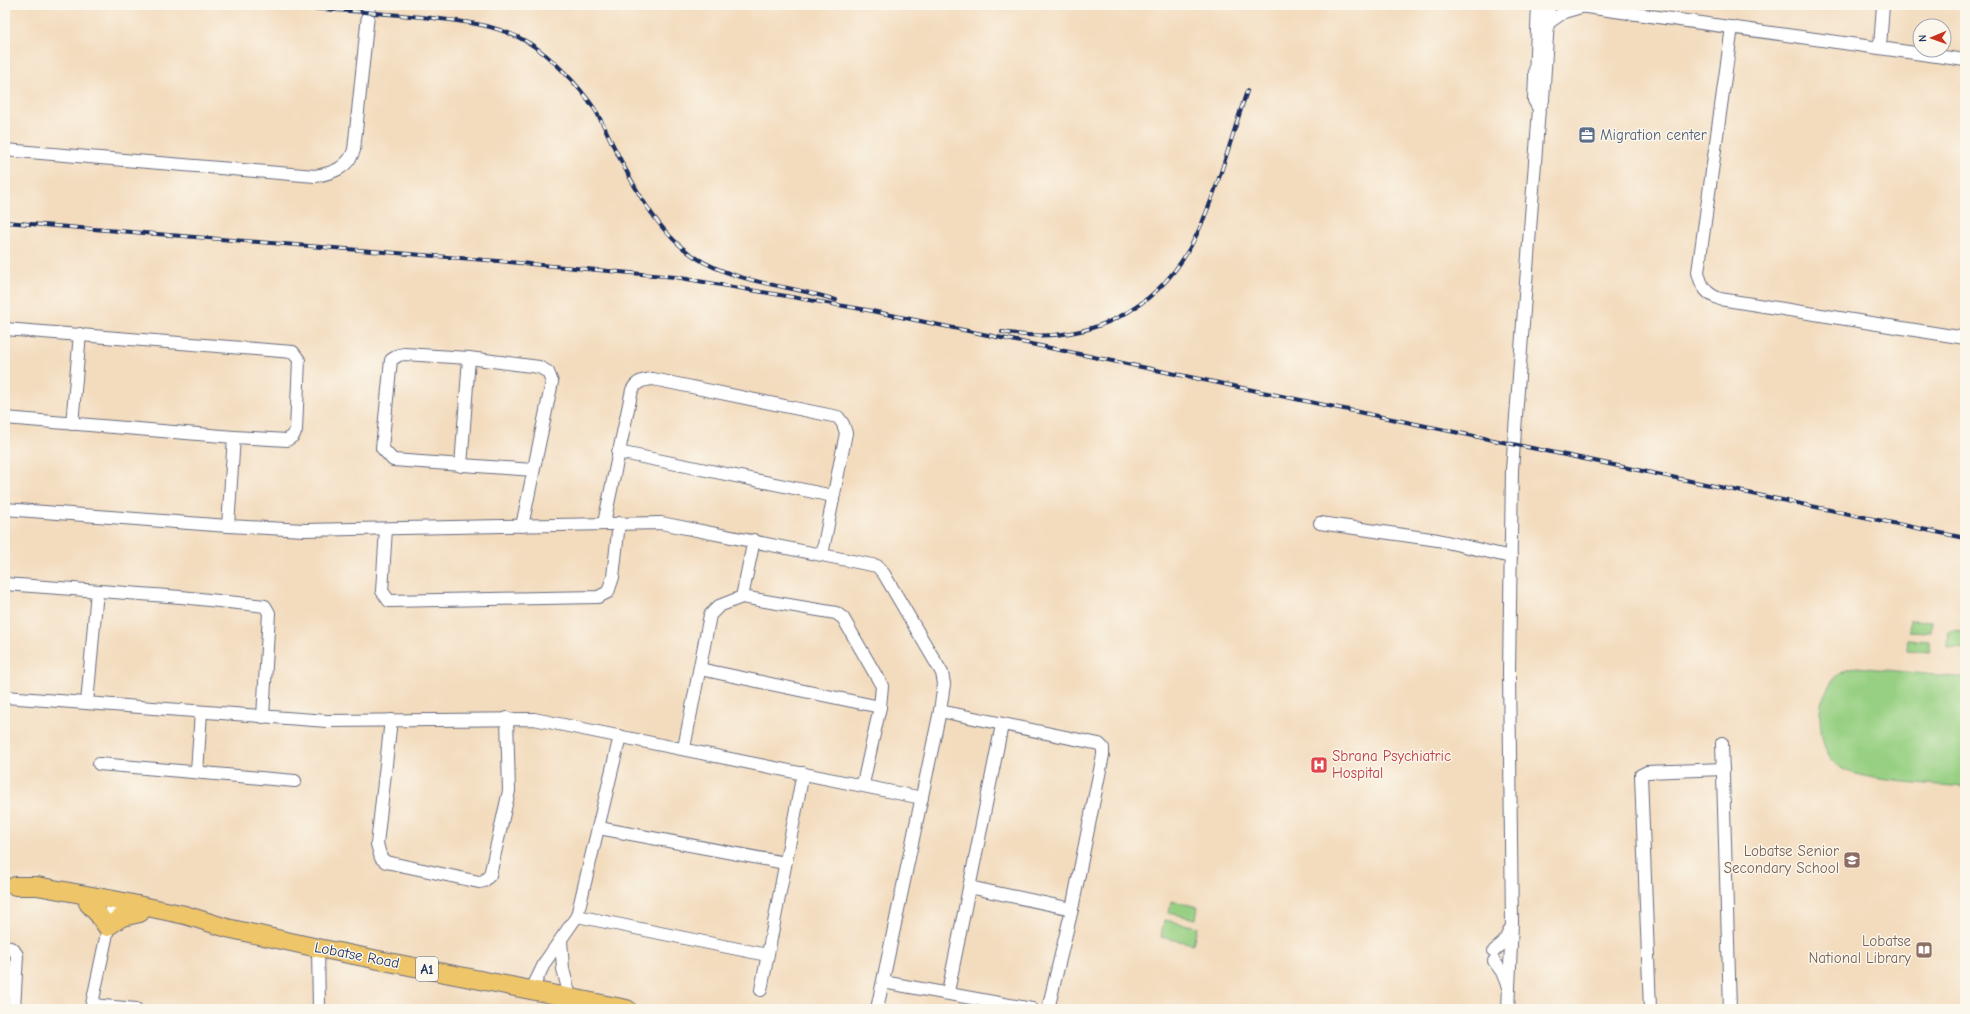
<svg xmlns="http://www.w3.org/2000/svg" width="1970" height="1014" font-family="'Comic Neue',sans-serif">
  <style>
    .pitch { fill: #98d083; stroke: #5a8070 }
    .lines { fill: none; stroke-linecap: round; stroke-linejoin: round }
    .minor-casing { stroke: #676b7f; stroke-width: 14 }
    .highway-casing { stroke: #676b7f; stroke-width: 20 }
    .minor { stroke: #fff; stroke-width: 12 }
    .highway { stroke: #eec569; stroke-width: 18 }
    .rail-casing { stroke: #1b2f5e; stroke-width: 4 }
    .rail { stroke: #fbf7ec; stroke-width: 2.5; stroke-dasharray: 8; stroke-linecap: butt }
    .labels { text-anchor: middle; stroke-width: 3; stroke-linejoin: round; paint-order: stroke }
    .shield { fill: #fbf7ec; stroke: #5e6b89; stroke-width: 1 }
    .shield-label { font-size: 14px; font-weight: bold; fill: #1b2f5e }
    .service-label { font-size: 15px; fill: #4e5e75; stroke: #fbf7ec; text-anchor: start }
    .health-label { font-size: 15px; fill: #be3a42; stroke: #fbf7ec; text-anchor: start }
    .education-label { font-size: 15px; fill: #785e54; stroke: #fbf7ec; text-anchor: end }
    .street-label { font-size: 15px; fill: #1b2f5e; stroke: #fbf7ec }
  </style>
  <rect width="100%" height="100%" fill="#fbf7ec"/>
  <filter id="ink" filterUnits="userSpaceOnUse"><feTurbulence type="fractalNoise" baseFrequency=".025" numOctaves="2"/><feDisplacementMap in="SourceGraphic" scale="8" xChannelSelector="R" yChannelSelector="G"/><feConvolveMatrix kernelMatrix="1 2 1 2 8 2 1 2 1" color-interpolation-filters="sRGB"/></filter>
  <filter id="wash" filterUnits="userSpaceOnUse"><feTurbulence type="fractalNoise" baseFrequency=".012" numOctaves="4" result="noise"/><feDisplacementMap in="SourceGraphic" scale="16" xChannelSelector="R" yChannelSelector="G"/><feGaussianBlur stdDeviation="0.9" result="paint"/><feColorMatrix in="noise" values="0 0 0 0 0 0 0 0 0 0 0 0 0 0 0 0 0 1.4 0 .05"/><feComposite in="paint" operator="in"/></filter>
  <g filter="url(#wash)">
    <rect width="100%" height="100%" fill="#f3dbbd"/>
    <!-- pitch -->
    <g class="pitch">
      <polygon points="1910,620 1932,621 1931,632 1909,631"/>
      <polygon points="1949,630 1965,631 1965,649 1948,647"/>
      <polygon points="1908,640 1929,641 1929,652 1907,650"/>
      <path d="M1857 667 1965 678V787C1936 784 1864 782 1841 768 1828 759 1822 744 1821 729 1820 720 1819 709 1822 701 1829 683 1837 671 1857 667Z"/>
      <polygon points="1171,901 1198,907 1196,919 1169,913"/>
      <polygon points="1164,920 1197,927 1193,944 1161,937"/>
    </g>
  </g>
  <g filter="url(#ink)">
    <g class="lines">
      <!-- minor casing -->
      <g class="minor-casing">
        <g id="minor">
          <polyline points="1538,5 1534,100 1539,109"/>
          <polyline points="1572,5 1965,60"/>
          <polyline points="1548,23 1564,12 1581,7"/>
          <path d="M1732 27 1698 272C1701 286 1706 294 1720 299L1965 338"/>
          <polyline points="1880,47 1883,5"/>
          <path d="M5 150 315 176C333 173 348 168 354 150L369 5"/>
          <polyline points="5,329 293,352 299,360 296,430 293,436 287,440 234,437 5,418"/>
          <polyline points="72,424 80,334"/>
          <polyline points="618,452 833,496"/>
          <polyline points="461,466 469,358"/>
          <polyline points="5,509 228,526 304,530 661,523 877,566 884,574 942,673 944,684 940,711 877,1009"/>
          <path d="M604 523 632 390C637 381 643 380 653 379L838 417 843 424 846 433 822 555"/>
          <polyline points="1320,523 1438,540 1511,557"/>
          <polyline points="228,526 234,437"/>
          <polyline points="522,526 552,382 548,372 539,367 469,358 404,354 399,355 391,360 382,448 393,460 533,470"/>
          <polyline points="386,529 382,591 389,601 598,597 608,592 613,577 619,523"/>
          <polyline points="5,584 181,597 265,606 269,613 263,717"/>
          <polyline points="742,597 754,540"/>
          <polyline points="700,669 880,707"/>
          <polyline points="5,697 327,721 534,719 922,798"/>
          <polyline points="87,703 97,591"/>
          <polyline points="940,711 1099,744 1103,748 1103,755 1072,909 1048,1009"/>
          <polyline points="391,720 377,844 381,858 386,862 479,882 484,881 490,875 509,791 507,718"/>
          <polyline points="1722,743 1730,1009"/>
          <polyline points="684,748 710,615 719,606 742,597 836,613 843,618 882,686 880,707 863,784"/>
          <polyline points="99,764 295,781"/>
          <polyline points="197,772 201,712"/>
          <polyline points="599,828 785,863"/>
          <polyline points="969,887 1072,909"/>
          <polyline points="577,916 767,955"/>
          <polyline points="561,940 563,969 570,997 569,1009"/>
          <polyline points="5,946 13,949 17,955 14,1009"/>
          <polyline points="318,948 319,1009"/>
          <polyline points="1494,951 1504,942 1511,928"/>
          <polyline points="1494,961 1502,972 1508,987"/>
          <polyline points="883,982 1032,1009"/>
          <polyline points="532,989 545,962 577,916 620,736"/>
          <polyline points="761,990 803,773"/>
          <polyline points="948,992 1002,725"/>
          <polyline points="92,1005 136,1009"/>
          <polyline points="91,1009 114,900"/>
          <polyline points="1508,1009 1512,923 1509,672 1512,470 1539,109 1543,100 1549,5"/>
          <polyline points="1650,1009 1641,775 1647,772 1723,769"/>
        </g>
      </g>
      <!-- highway casing -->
      <g class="highway-casing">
        <g id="highway">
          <polyline points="15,886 37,886 114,900 185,915 227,928 318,948 627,1009"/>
          <polyline points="88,903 98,914 107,927 122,917 140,913"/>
        </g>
      </g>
      <!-- minor -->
      <use href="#minor" class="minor"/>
      <!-- highway -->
      <use href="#highway" class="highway"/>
      <!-- rail casing -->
      <g class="rail-casing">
        <g id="rail">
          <path d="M256 5C308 8 359 11 411 16 451 20 494 22 529 43 553 58 578 85 594 108 601 119 607 133 613 145 633 185 657 233 695 257 737 284 791 285 836 300"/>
          <polyline points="5,222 498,261 675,277 867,310 1965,538"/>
          <path d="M1002 332C1086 347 1160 312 1197 234 1218 189 1231 138 1247 91"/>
        </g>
      </g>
      <!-- rail -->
      <use href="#rail" class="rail"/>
    </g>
  </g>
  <!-- icons -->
  <defs>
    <g id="office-square" transform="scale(0.9)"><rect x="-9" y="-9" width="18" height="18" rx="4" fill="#5c6f8a" stroke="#fbf7ec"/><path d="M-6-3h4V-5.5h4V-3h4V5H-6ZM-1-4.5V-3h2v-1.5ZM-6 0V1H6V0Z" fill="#fff"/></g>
    <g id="hospital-square" transform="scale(0.9)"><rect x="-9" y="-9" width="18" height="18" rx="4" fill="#e0444e" stroke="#fbf7ec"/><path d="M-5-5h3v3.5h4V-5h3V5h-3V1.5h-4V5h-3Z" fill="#fff"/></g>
    <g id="school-square" transform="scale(0.9)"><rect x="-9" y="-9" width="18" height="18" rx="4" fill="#8d6e63" stroke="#fbf7ec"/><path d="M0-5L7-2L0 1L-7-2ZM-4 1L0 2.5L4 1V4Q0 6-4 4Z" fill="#fff"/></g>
    <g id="library-square" transform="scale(0.9)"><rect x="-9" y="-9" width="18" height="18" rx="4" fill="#8d6e63" stroke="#fbf7ec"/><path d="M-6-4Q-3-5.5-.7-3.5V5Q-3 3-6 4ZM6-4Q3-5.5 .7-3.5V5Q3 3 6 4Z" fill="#fff"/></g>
  </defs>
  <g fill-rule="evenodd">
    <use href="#office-square" x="1587" y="135"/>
    <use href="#hospital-square" x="1319" y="765"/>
    <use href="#school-square" x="1852" y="860"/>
    <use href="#library-square" x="1924" y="950"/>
  </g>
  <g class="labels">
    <!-- shield labels -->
    <rect class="shield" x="416" y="957" width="22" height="24" rx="3"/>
    <g class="shield-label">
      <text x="427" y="974">A1</text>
    </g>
    <!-- service labels -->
    <g class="service-label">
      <text x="1600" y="140">Migration center</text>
    </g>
    <!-- health labels -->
    <g class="health-label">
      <text x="1332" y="761">Sbrana Psychiatric<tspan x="1332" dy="17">Hospital</tspan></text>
    </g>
    <!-- education labels -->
    <g class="education-label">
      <text x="1839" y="856">Lobatse Senior<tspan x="1839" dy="17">Secondary School</tspan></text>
      <text x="1911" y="946">Lobatse<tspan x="1911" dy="17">National Library</tspan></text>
    </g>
    <!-- street labels -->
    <g class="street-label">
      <text transform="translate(357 955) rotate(11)" y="5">Lobatse Road</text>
    </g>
  </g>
  <!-- margin -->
  <rect width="1970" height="1014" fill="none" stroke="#fbf7ec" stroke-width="20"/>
  <!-- north arrow -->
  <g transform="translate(1932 38) rotate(268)"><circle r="19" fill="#fbf7ec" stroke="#a1a7b3"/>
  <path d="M0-3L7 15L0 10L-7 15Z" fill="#c8321e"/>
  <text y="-6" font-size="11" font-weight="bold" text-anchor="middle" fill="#1b2f5e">N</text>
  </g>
</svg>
